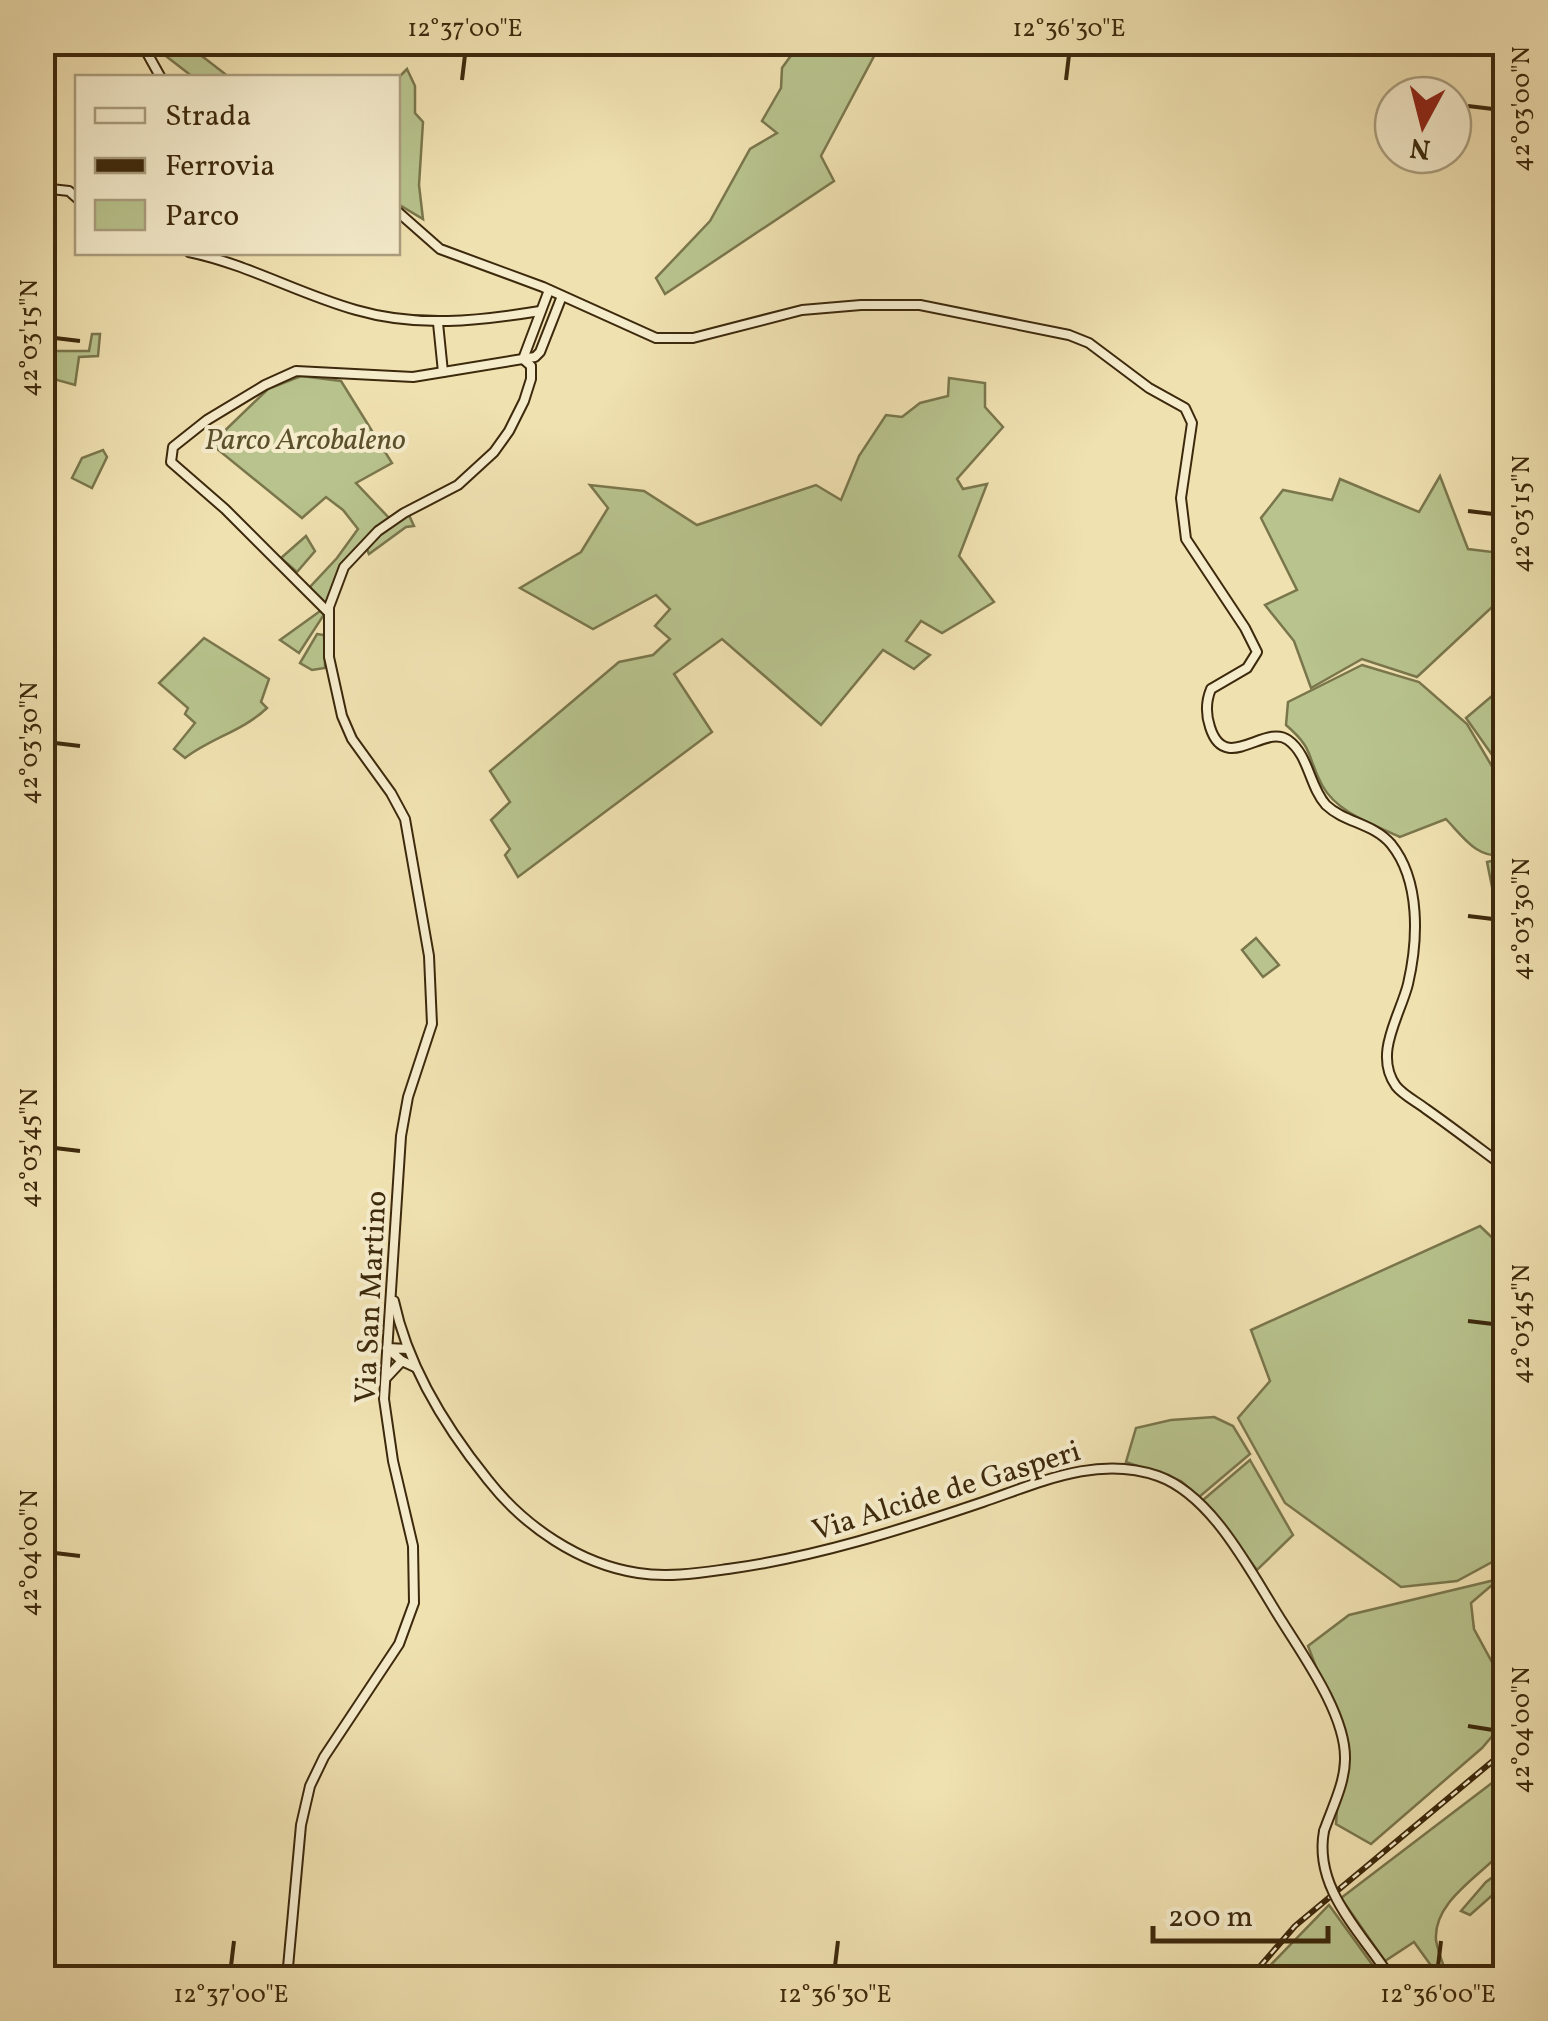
<svg xmlns="http://www.w3.org/2000/svg" width="1548" height="2021" font-family="Vollkorn,serif">
  <style>
    .green { fill: #b8c38d; stroke: #7a764c; stroke-width: 2.5 }
    .lines { fill: none; stroke-linecap: round; stroke-linejoin: round }
    .secondary-casing { stroke: #3d290c; stroke-width: 12 }
    .secondary { stroke: #f5eccc; stroke-width: 8 }
    .rail-casing { stroke: #3d290c; stroke-width: 6 }
    .rail { stroke: #f5eccc; stroke-width: 2.5; stroke-dasharray: 8; stroke-linecap: butt }
    .secondary-bridge-casing { stroke: #3d290c; stroke-width: 12; stroke-linecap: butt }
    .secondary-bridge { stroke: #f5eccc; stroke-width: 8 }
    .ticks { fill: none; stroke: #3d290c; stroke-width: 4 }
    .labels { text-anchor: middle; stroke-width: 8; stroke-linejoin: round; paint-order: stroke }
    .park-label { font-size: 30px; font-style: italic; fill: #5c502c; stroke: #f5eccc }
    .street-label { font-size: 30px; fill: #3d290c; stroke: #f5eccc }
    .neatline { fill: none; stroke: #3d290c; stroke-width: 4 }
    .ticks-label { font-size: 25px; text-anchor: middle; fill: #3d290c }
  </style>
  <rect width="100%" height="100%" fill="#f0e1b1"/>
  <filter id="stains"><feTurbulence type="fractalNoise" baseFrequency=".002" numOctaves="4"/><feColorMatrix values="0 0 0 0 .2 0 0 0 0 .09 0 0 0 0 .02 0 0 0 .5 -.17"/></filter>
  <radialGradient id="worn" r=".72"><stop offset=".6" stop-color="#630" stop-opacity="0"/><stop offset="1" stop-color="#630" stop-opacity=".3"/></radialGradient>
  <!-- green -->
  <g class="green">
    <polygon points="149,43 185,43 229,77 193,77"/>
    <polygon points="800,43 881,43 821,156 834,181 665,294 656,278 710,221 750,149 777,133 762,121 781,88 782,68"/>
    <polygon points="407,69 415,86 415,113 423,122 419,185 423,219 398,204 398,78"/>
    <polygon points="92,334 100,334 98,356 79,357 75,385 57,380 50,373 53,351 89,351"/>
    <polygon points="301,376 341,381 392,463 356,483 390,519 338,573 325,613 299,653 280,640 323,609 310,587 337,558 358,529 343,510 326,497 302,518 211,444 268,389"/>
    <polygon points="949,378 985,383 985,407 1003,427 957,479 963,489 987,484 959,556 994,602 942,633 921,621 906,641 930,655 914,669 883,650 821,725 722,639 674,674 712,732 518,877 505,855 510,849 491,820 510,802 490,771 619,662 653,655 670,639 655,626 670,609 656,595 593,629 520,588 581,552 608,508 590,485 644,491 697,525 816,485 841,500 859,456 886,415 902,417 920,403 948,396"/>
    <polygon points="103,450 107,457 92,488 72,478 82,458"/>
    <polygon points="1440,476 1468,549 1500,553 1505,545 1505,595 1417,677 1362,659 1311,688 1294,641 1265,605 1297,590 1261,518 1283,490 1332,500 1340,479 1419,512"/>
    <polygon points="408,513 414,526 406,527 369,554 366,547 387,526"/>
    <polygon points="306,536 315,551 297,572 281,558"/>
    <polygon points="317,634 324,635 325,664 325,668 312,670 300,663"/>
    <path d="M204 638 269 679 261 702 267 708C243 731 211 738 185 758L174 749 195 723 185 714 188 708 159 683Z"/>
    <path d="M1362 665 1419 682 1467 724 1493 768 1505 812V855C1477 859 1464 838 1446 819L1400 837C1373 824 1337 813 1322 785 1306 755 1315 750 1286 725L1288 702Z"/>
    <polygon points="1505,685 1505,752 1495,759 1466,718"/>
    <polygon points="1505,858 1506,940 1503,941 1487,862"/>
    <polygon points="1256,938 1279,965 1263,977 1242,950"/>
    <polygon points="1480,1226 1505,1250 1505,1555 1457,1581 1401,1587 1285,1503 1238,1418 1270,1381 1251,1330"/>
    <polygon points="1214,1417 1233,1426 1250,1454 1199,1497 1181,1481 1126,1462 1136,1428 1171,1420"/>
    <polygon points="1250,1460 1293,1535 1257,1570 1203,1500"/>
    <polygon points="1499,1579 1471,1603 1474,1629 1505,1686 1505,1721 1482,1748 1371,1844 1336,1824 1342,1735 1308,1646 1349,1615"/>
    <path d="M1505 1773V1848C1484 1874 1433 1900 1436 1940 1438 1953 1444 1966 1448 1978H1440L1414 1942 1385 1961 1341 1898Z"/>
    <polygon points="1505,1868 1505,1884 1470,1915 1461,1911 1486,1882"/>
    <polygon points="1329,1905 1382,1978 1258,1978"/>
  </g>
  <g class="lines">
    <!-- secondary casing -->
    <g class="secondary-casing">
      <g id="secondary">
        <polyline points="141,42 161,78"/>
        <polyline points="42,188 69,191 78,199"/>
        <path d="M398 212 440 249 543 287 656 338H693L802 310 861 305H920L1069 335 1089 343 1149 388 1185 408 1192 423 1181 498 1186 539 1245 628 1257 652 1247 668 1211 689C1206 701 1206 715 1210 727 1225 775 1265 723 1288 740 1309 755 1309 786 1326 805 1345 823 1373 823 1391 844 1421 881 1418 941 1408 984 1400 1016 1373 1054 1396 1086 1403 1095 1417 1102 1426 1109 1453 1128 1479 1148 1506 1168"/>
        <path d="M189 252C247 264 299 294 356 310 418 328 478 321 540 311"/>
        <polyline points="438,323 443,372"/>
        <polyline points="523,359 549,290"/>
        <polyline points="327,611 225,509 171,462 173,447 207,420 265,385 296,371 413,377 535,357 540,352 562,296"/>
        <path d="M394 1301C408 1367 446 1428 488 1480 524 1526 579 1564 638 1573 668 1578 699 1573 728 1569 816 1557 900 1530 983 1502 1041 1482 1098 1455 1158 1476 1214 1496 1252 1575 1283 1623 1305 1658 1346 1716 1345 1759 1345 1783 1332 1808 1324 1831"/>
        <polyline points="402,1361 387,1348 408,1349"/>
        <polyline points="387,1377 402,1361 415,1367"/>
        <polyline points="287,1978 301,1825 310,1786 324,1757 399,1644 414,1603 413,1546 393,1461 384,1399 401,1136 408,1097 432,1024 429,956 405,819 391,793 352,739 342,716 329,657 329,607 344,567 378,531 404,513 458,485 494,452 509,431 524,401 531,379 531,366 523,359"/>
      </g>
    </g>
    <!-- secondary -->
    <use href="#secondary" class="secondary"/>
    <!-- rail casing -->
    <g class="rail-casing">
      <polyline id="rail" points="1250,1978 1295,1926 1506,1750"/>
    </g>
    <!-- rail -->
    <use href="#rail" class="rail"/>
    <!-- secondary-bridge casing -->
    <g class="secondary-bridge-casing">
      <path id="secondary-bridge" d="M1324 1831C1314 1885 1355 1926 1384 1968"/>
    </g>
    <!-- secondary-bridge -->
    <use href="#secondary-bridge" class="secondary-bridge"/>
  </g>
  <!-- ticks -->
  <path class="ticks" d="M462 80 465 55M1066 80 1069 55M1468 106 1493 109M55 338 80 341M1468 511 1493 514M55 743 80 746M1468 916 1493 919M55 1148 80 1151M1468 1321 1493 1324M55 1553 80 1556M1468 1726 1493 1730M231 1966 234 1941M835 1966 838 1941M1438 1966 1441 1941"/>
  <g class="labels">
    <!-- park labels -->
    <g class="park-label">
      <text x="305" y="449">Parco Arcobaleno</text>
    </g>
    <!-- street labels -->
    <g class="street-label">
      <text transform="translate(370 1297) rotate(-87)" y="10">Via San Martino</text>
      <text transform="translate(946 1490) rotate(-17)" y="10">Via Alcide de Gasperi</text>
    </g>
  </g>
  <!-- margin -->
  <rect width="1548" height="2021" fill="none" stroke="#f0e1b1" stroke-width="110"/>
  <!-- legend -->
  <rect x="75" y="75" width="325" height="180" fill="#f5eccc" stroke="#ab9e7f" stroke-width="2.5"/>
  <rect x="95" y="108" width="50" height="15" fill="#f5eccc" stroke="#ab9e7f" stroke-width="2.5"/>
  <text x="165" y="125" font-size="30" fill="#3d290c">Strada</text>
  <rect x="95" y="158" width="50" height="15" fill="#3d290c" stroke="#ab9e7f" stroke-width="2.5"/>
  <text x="165" y="175" font-size="30" fill="#3d290c">Ferrovia</text>
  <rect x="95" y="200" width="50" height="30" fill="#b8c38d" stroke="#ab9e7f" stroke-width="2.5"/>
  <text x="165" y="225" font-size="30" fill="#3d290c">Parco</text>
  <!-- north arrow -->
  <g transform="translate(1423 125) rotate(187)"><circle r="48" fill="#f5eccc" stroke="#ab9e7f" stroke-width="2.5"/>
  <path d="M0-8L18 38L0 25L-18 38Z" fill="#8f2418"/>
  <text y="-15" font-size="28" font-weight="bold" text-anchor="middle" fill="#3d290c">N</text>
  </g>
  <!-- scale -->
  <path d="M1153 1926v15h175v-15" fill="none" stroke="#3d290c" stroke-width="5"/>
  <text x="1168" y="1926" font-size="30" fill="#3d290c" stroke="#f5eccc" stroke-width="8" paint-order="stroke">200 m</text>
  <rect x="55" y="55" width="1438" height="1911" class="neatline"/>
  <g class="ticks-label">
    <text x="465" y="36">12°37'00"E</text>
    <text x="1069" y="36">12°36'30"E</text>
    <text transform="translate(1520 109) rotate(-90)" y="9">42°03'00"N</text>
    <text transform="translate(28 338) rotate(-90)" y="9">42°03'15"N</text>
    <text transform="translate(1520 514) rotate(-90)" y="9">42°03'15"N</text>
    <text transform="translate(28 743) rotate(-90)" y="9">42°03'30"N</text>
    <text transform="translate(1520 919) rotate(-90)" y="9">42°03'30"N</text>
    <text transform="translate(28 1148) rotate(-90)" y="9">42°03'45"N</text>
    <text transform="translate(1520 1324) rotate(-90)" y="9">42°03'45"N</text>
    <text transform="translate(28 1553) rotate(-90)" y="9">42°04'00"N</text>
    <text transform="translate(1520 1730) rotate(-90)" y="9">42°04'00"N</text>
    <text x="231" y="2002">12°37'00"E</text>
    <text x="835" y="2002">12°36'30"E</text>
    <text x="1438" y="2002">12°36'00"E</text>
  </g>
  <rect width="100%" height="100%" filter="url(#stains)"/>
  <rect width="100%" height="100%" fill="url(#worn)"/>
</svg>
